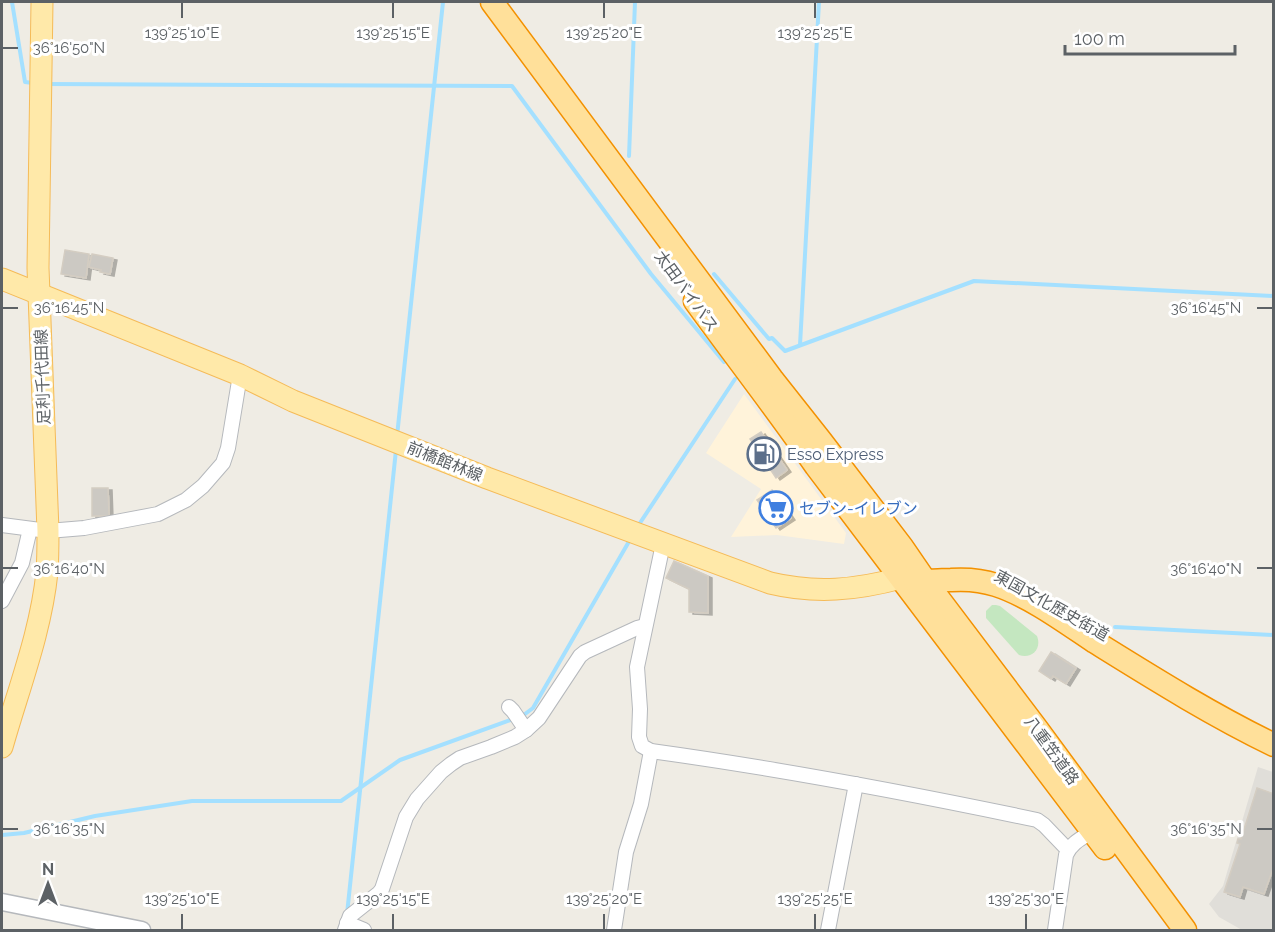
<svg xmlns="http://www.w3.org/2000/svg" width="1275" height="932" font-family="Raleway,'Noto Sans JP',sans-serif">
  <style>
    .commercial { fill: #fff3da }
    .industrial { fill: #e0ded9 }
    .green { fill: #c4e7c0 }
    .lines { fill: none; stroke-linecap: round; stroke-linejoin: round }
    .stream { stroke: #a4e0ff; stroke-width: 4 }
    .building { fill: #ccc9c3; stroke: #d4cdc2; stroke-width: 1.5; filter: url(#shadow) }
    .minor-casing { stroke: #b5b8bc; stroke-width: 16 }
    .tertiary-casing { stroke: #b5b8bc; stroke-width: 19 }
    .primary-casing { stroke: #f5bb58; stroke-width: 23 }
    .trunk-casing { stroke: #f39100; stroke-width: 25 }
    .minor { stroke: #fff; stroke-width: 14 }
    .tertiary { stroke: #fff; stroke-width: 16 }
    .primary { stroke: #ffe9a9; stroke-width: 21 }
    .trunk { stroke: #ffe09a; stroke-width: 22 }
    .ticks { fill: none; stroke: #5c6165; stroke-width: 2 }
    .labels { text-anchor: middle; stroke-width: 6; stroke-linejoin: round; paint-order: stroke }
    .street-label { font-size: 16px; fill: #5c6165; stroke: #fff }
    .service-label { font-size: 16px; fill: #4e5e75; stroke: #fff; text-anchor: start }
    .shop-label { font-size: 16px; fill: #366cbe; stroke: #fff; text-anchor: start }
    .ticks-label { font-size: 15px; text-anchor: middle; fill: #5c6165; stroke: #fff; stroke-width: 6; stroke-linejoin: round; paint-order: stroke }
  </style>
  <defs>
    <filter id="shadow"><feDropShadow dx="4" dy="2" stdDeviation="0" flood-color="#0004"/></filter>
  </defs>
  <rect width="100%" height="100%" fill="#efece4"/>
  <!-- commercial -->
  <polygon class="commercial" points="744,394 846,533 844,544 777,535 731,537 761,489 706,453"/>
  <!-- industrial -->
  <polygon class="industrial" points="1258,767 1273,772 1273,930 1242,930 1219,917 1209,904 1223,886"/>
  <!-- green -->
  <path class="green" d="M992 605H996L1000 606 1037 636C1042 649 1032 659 1019 655L986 618V611Z"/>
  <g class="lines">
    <!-- stream -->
    <g class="stream">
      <polyline points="12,2 25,82 33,83"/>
      <polyline points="46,84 512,86 651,274 724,362"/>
      <polyline points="629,156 635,2"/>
      <polyline points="714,274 769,339 772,338 785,351 974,281 1274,296"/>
      <polyline points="800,345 819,2"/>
      <polyline points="397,436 443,2"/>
      <polyline points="638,526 735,379"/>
      <polyline points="1115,627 1274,635"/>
      <polyline points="520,716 525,714 533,708 631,538"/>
      <polyline points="2,835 24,833 95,816 192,801 341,801 400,760 513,719"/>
      <polyline points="347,914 396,450"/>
    </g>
  </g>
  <!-- building -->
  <g class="building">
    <polygon points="65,250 89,254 86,278 61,274"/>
    <polygon points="92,254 113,258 110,274 100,272 101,270 89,267"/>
    <polygon points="761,432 787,470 776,478 750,439"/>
    <polygon points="92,488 108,488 109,516 92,516"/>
    <polygon points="772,490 791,518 776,528 757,500"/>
    <polygon points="674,561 708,576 708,613 689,612 689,589 666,578"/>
    <polygon points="1051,652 1076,668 1066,684 1053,676 1051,679 1039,671"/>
    <polygon points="1257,788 1274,794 1274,866 1264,894 1243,887 1240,897 1224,892 1240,844 1237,843 1238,839 1241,839"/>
  </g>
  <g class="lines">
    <!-- minor casing -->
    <g class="minor-casing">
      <g id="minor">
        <polyline points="2,525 48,531 84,528 158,514 186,500 203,486 223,463 228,448 240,375"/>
        <path d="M663 544 637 667 640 709 639 737 642 746 651 751C781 769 909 793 1037 820L1044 825 1068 850"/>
        <polyline points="2,601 22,563 30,529"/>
        <polyline points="509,707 513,711 526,730"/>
        <polyline points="347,923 364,930"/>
        <polyline points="345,930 350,916 379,893 382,889 406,817 417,799 441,772 451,764 460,758 491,747 515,737 526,730 539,718 580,656 585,652 637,628 645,626"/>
        <polyline points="614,930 626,852 641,804 651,751"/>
        <polyline points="828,930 856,784"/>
        <path d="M1055 930 1066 855C1071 843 1082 838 1093 831"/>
      </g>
    </g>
    <!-- tertiary casing -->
    <g class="tertiary-casing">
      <polyline id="tertiary" points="2,902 142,930"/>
    </g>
    <!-- primary casing -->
    <g class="primary-casing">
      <g id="primary">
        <path d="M2 279 240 375 293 401 487 478 770 583C816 594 856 590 901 578"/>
        <path d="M2 747C18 690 41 632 47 572 48 558 48 544 48 531L38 268 42 2"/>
      </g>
    </g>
    <!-- trunk casing -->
    <g class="trunk-casing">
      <g id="trunk">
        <polyline points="492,2 772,379 821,441 902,547 926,582 1037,729 1185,930"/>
        <path d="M695 301C735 356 777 410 816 466L1105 848"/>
        <path d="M914 580C927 582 938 580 951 580 966 579 981 580 996 585 1030 596 1065 622 1095 642 1153 678 1212 715 1274 745"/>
      </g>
    </g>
    <!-- minor -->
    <use href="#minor" class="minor"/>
    <!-- tertiary -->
    <use href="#tertiary" class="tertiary"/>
    <!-- primary -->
    <use href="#primary" class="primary"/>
    <!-- trunk -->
    <use href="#trunk" class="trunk"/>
  </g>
  <!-- ticks -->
  <path class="ticks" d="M182 3V18M393 3V18M604 3V18M815 3V18M3 48H18M3 308H18M1257 308H1272M3 568H18M1257 568H1272M3 829H18M1257 829H1272M182 914V929M393 914V929M604 914V929M815 914V929M1026 914V929"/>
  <!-- icons -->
  <defs>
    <g id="fuel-ring" transform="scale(1.725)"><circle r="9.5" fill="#fff" stroke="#5c6f8a" stroke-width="1.5"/><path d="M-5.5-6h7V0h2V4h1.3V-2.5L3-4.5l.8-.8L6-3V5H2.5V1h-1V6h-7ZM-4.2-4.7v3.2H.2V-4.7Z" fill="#5c6f8a"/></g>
    <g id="supermarket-ring" transform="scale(1.725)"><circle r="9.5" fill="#fff" stroke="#3f7fe0" stroke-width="1.5"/><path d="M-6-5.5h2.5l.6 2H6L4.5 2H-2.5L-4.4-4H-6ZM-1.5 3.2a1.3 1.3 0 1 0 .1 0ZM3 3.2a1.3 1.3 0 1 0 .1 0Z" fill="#3f7fe0"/></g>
  </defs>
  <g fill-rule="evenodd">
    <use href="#fuel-ring" x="764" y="454"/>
    <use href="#supermarket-ring" x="776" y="508"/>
  </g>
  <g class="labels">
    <!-- street labels -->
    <g class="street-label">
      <text transform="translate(687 291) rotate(54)" y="6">太田バイパス</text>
      <text transform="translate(42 377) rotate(-92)" y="6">足利千代田線</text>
      <text transform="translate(445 461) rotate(22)" y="6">前橋館林線</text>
      <text transform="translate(1052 605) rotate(29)" y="6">東国文化歴史街道</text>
      <text transform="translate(1052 750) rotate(54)" y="6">八重笠道路</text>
    </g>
    <!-- service labels -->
    <g class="service-label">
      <text x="787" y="460">Esso Express</text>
    </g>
    <!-- shop labels -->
    <g class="shop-label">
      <text x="799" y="514">セブン-イレブン</text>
    </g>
  </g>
  <g class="ticks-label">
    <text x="182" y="38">139°25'10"E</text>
    <text x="393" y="38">139°25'15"E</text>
    <text x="604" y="38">139°25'20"E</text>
    <text x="815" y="38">139°25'25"E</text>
    <text x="69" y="53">36°16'50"N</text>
    <text x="69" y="313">36°16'45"N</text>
    <text x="1206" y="313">36°16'45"N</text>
    <text x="69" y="574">36°16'40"N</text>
    <text x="1206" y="574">36°16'40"N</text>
    <text x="69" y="834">36°16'35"N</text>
    <text x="1206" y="834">36°16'35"N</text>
    <text x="182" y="904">139°25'10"E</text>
    <text x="393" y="904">139°25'15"E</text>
    <text x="604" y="904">139°25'20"E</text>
    <text x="815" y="904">139°25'25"E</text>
    <text x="1026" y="904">139°25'30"E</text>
  </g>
  <!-- border -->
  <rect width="1275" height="932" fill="none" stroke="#5c6165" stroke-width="6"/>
  <!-- north arrow -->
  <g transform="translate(48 884)" stroke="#ffffff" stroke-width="4.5" paint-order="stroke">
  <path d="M0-4.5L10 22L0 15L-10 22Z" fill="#5c6165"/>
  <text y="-9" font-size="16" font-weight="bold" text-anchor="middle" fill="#5c6165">N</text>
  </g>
  <!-- scale -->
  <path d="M1065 45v9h170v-9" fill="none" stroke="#5c6165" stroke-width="3"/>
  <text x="1074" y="45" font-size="18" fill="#5c6165" stroke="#ffffff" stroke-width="4.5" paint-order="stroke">100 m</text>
</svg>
